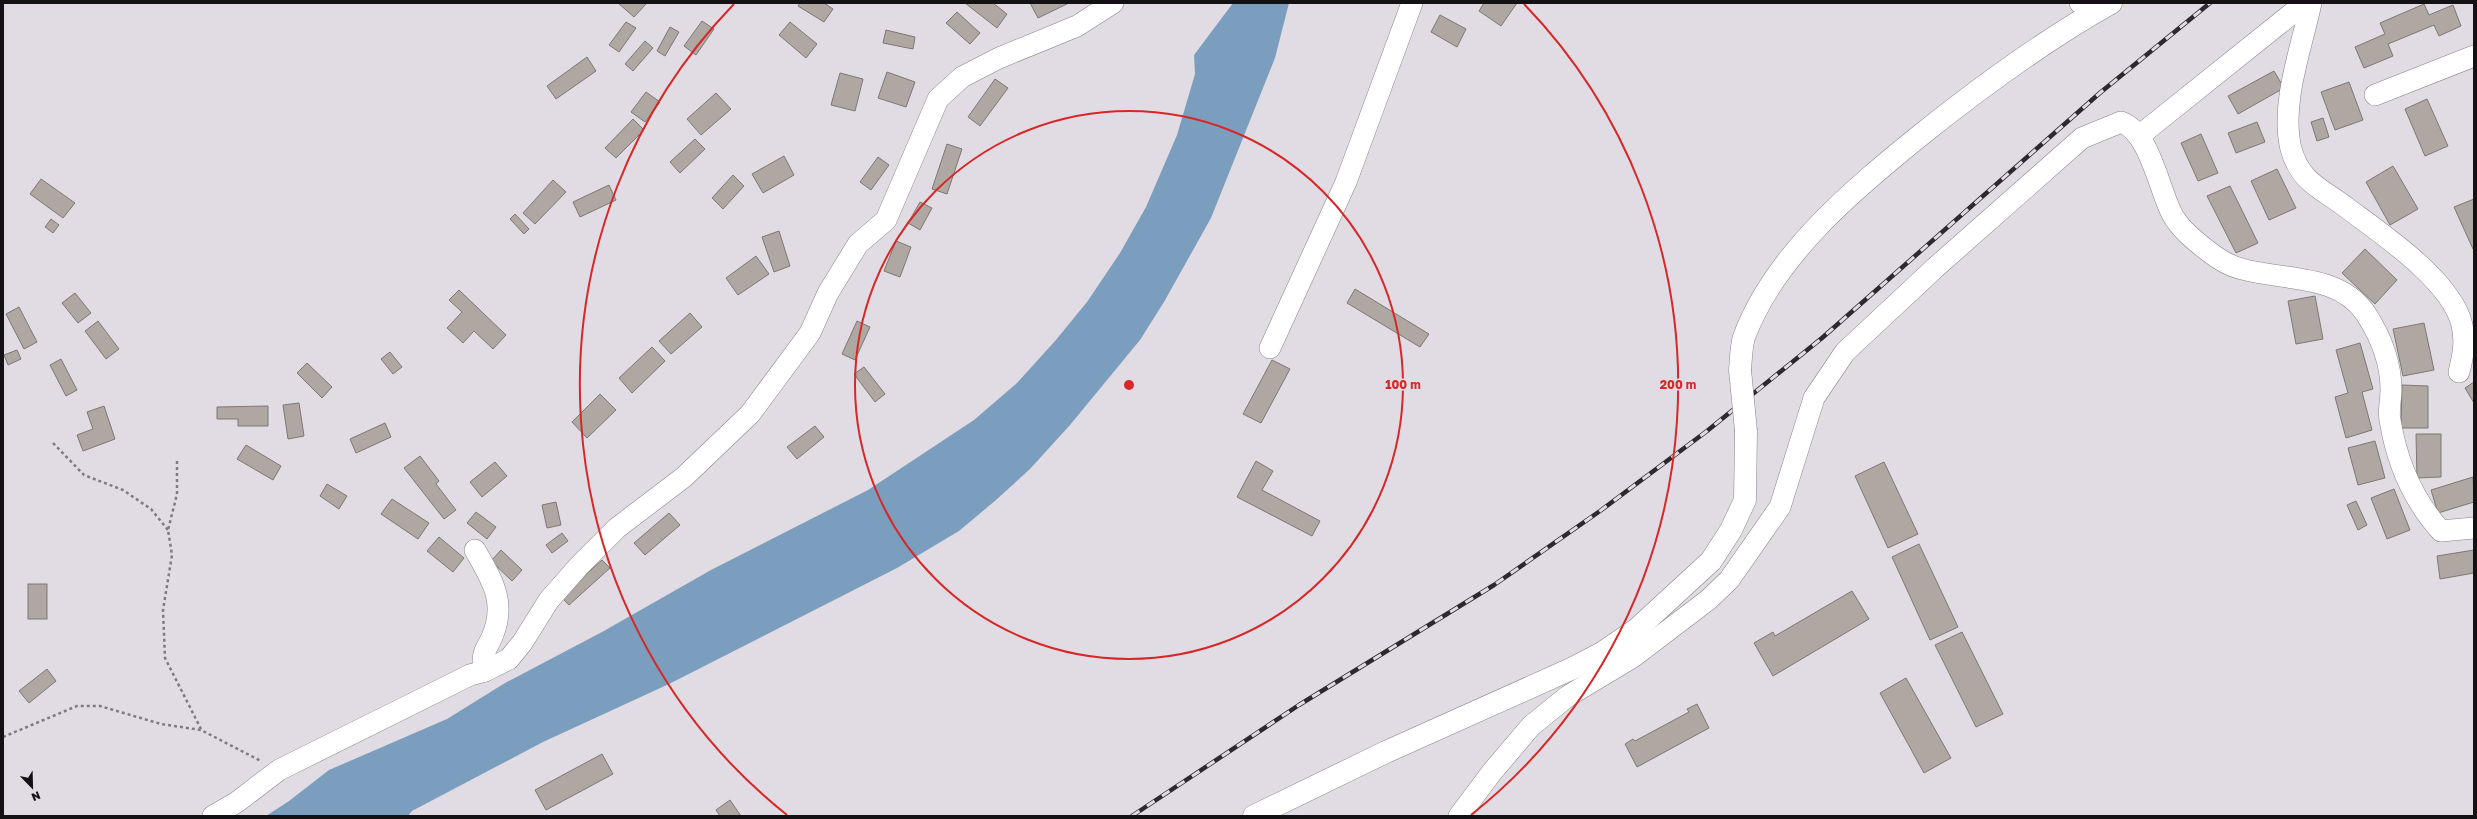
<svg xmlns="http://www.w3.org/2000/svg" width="2477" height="819" font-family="'Golos Text',sans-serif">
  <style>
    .water { fill: #7c9ebe }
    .building { fill: #aea7a2; stroke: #7e7773 }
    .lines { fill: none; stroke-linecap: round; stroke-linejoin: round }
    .minor-casing { stroke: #888389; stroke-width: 22 }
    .major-casing { stroke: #888389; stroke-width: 23 }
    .path { stroke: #7f7b80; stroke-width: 2.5; stroke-dasharray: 3 3; stroke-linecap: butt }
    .minor { stroke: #fff; stroke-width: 21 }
    .major { stroke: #fff; stroke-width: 22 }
    .rail-casing { stroke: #2c2a2c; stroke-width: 4.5 }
    .rail { stroke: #e1dce3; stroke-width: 3; stroke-dasharray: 9; stroke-linecap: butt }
    .major-bridge-casing { stroke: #888389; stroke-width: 23; stroke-linecap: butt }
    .major-bridge { stroke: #fff; stroke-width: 22 }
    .ring { fill: none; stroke: #d62828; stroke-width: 2 }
    .centre { fill: #d62828; stroke: #e1dce3; stroke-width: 2 }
    .ring-label { font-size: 12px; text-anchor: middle; font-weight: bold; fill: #d62828; stroke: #e1dce3; stroke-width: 3; stroke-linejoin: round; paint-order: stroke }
  </style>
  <rect width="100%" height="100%" fill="#e1dce3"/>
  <!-- water -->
  <polygon class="water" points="1233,3 1289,3 1275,58 1211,218 1164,302 1140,340 1070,425 1030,469 996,500 959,531 897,568 669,684 543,742 412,811 408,816 266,816 289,801 329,770 447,719 505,683 602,632 711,570 868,490 974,420 1017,383 1055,341 1087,302 1120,253 1146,207 1177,135 1195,74 1194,55"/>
  <!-- building -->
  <g class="building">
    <polygon points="618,3 647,3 634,17"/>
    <polygon points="800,3 824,3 833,9 824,22 798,6"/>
    <polygon points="965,3 993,3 1007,14 997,28"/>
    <polygon points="1030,3 1069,3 1038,18"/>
    <polygon points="1484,3 1517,3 1501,26 1479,11"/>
    <polygon points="2424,4 2429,15 2453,5 2461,26 2439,36 2434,25 2388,44 2393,56 2364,68 2355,47 2385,34 2380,23"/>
    <polygon points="957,12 980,33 970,44 946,23"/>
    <polygon points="1440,15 1466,29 1457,47 1431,32"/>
    <polygon points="702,21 714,29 696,55 684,46"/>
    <polygon points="626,22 636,28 619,52 609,45"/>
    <polygon points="790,22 817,44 806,58 779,35"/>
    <polygon points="670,27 679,32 665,56 657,51"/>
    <polygon points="886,30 915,37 913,49 883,43"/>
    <polygon points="645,41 653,48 633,71 625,64"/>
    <polygon points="587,57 596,71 556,99 547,86"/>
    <polygon points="2274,71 2284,88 2238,114 2228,96"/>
    <polygon points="887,72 915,82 906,107 878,98"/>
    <polygon points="840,73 863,79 855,111 831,105"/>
    <polygon points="995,79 1008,88 980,126 968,117"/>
    <polygon points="2349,82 2363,120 2335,130 2321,92"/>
    <polygon points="646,92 660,102 645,122 631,112"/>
    <polygon points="716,93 731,109 701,135 687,119"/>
    <polygon points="2427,99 2448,146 2425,156 2405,109"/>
    <polygon points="2323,118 2329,137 2317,141 2311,122"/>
    <polygon points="633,119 644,130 616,158 605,148"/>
    <polygon points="2257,122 2265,142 2236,153 2228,133"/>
    <polygon points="2201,134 2218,173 2198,181 2181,143"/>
    <polygon points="695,139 705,149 680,173 670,162"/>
    <polygon points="947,144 962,149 947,194 932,189"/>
    <polygon points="784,156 794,175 763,193 752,174"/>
    <polygon points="878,157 889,165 871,190 860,182"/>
    <polygon points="2393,166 2418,209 2390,225 2366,182"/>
    <polygon points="2277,169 2296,208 2269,220 2251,181"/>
    <polygon points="733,175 744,186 723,209 712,198"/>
    <polygon points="41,179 75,203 63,218 30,194"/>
    <polygon points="553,180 566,192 535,224 523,213"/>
    <polygon points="609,185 616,200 580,217 573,202"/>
    <polygon points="2230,186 2258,243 2236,253 2207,196"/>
    <polygon points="2474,199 2474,249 2473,249 2454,207"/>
    <polygon points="920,202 932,208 920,230 908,223"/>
    <polygon points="515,214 529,229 524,234 510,219"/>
    <polygon points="51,219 59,225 53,233 45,227"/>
    <polygon points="779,231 790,266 774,272 762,237"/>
    <polygon points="896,241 911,247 900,277 884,271"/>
    <polygon points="2365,249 2397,280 2375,304 2342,273"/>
    <polygon points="756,256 769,274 738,295 726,278"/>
    <polygon points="1355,289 1429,334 1420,347 1347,303"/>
    <polygon points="459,290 506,335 493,349 474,331 463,343 447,328 462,312 449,300"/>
    <polygon points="75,293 91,313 78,323 62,303"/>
    <polygon points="2315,296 2323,339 2296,344 2288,301"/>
    <polygon points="19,307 37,342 24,349 6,314"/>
    <polygon points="690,313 702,327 671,354 659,341"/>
    <polygon points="98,321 119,349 106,359 85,331"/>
    <polygon points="857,321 870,327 855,360 842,354"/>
    <polygon points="2424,323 2434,370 2403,376 2393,329"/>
    <polygon points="2360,343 2373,389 2362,392 2372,430 2346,438 2335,397 2348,393 2336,350"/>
    <polygon points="652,347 665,361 632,393 619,378"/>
    <polygon points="17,350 21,359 8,365 4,355"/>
    <polygon points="390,352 402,367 393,374 381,359"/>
    <polygon points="61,359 77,390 66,396 50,365"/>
    <polygon points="1272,360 1290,369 1261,423 1243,414"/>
    <polygon points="307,363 332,387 322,398 297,373"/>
    <polygon points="864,367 885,394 875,402 854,374"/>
    <polygon points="2474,382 2474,403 2465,388"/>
    <polygon points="2402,385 2428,386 2428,428 2401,428"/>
    <polygon points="600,394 616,410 587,438 572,422"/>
    <polygon points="299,403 304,436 288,439 283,405"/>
    <polygon points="104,406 115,439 83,451 77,435 93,429 87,412"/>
    <polygon points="268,406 268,426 238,426 238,419 217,419 217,407"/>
    <polygon points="385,423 391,437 356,453 350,439"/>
    <polygon points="815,426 824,437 797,459 787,447"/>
    <polygon points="2416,434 2441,434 2441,477 2417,478"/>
    <polygon points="2375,441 2385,478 2358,485 2348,448"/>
    <polygon points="246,445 281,466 273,480 237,459"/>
    <polygon points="420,456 439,481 436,484 456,510 444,519 404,468"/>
    <polygon points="1256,461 1273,471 1262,490 1320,521 1312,536 1237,497"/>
    <polygon points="495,462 507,476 482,497 470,482"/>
    <polygon points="1884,462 1918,534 1888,548 1855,476"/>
    <polygon points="2473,477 2474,502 2438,513 2431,490"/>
    <polygon points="327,484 347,496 339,509 320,496"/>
    <polygon points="2394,489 2410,530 2387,539 2371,498"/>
    <polygon points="392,499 429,523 418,539 381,514"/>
    <polygon points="2356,501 2367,525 2358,530 2347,505"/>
    <polygon points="556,502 561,525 547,528 542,505"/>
    <polygon points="476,512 496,527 487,539 467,523"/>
    <polygon points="669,513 680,525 645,555 634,543"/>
    <polygon points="562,533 568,541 552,553 546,545"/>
    <polygon points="439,537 464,558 453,572 427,551"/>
    <polygon points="1919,544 1958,627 1930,640 1892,557"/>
    <polygon points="501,550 522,570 512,581 491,561"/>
    <polygon points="2474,550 2474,573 2440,579 2437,556"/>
    <polygon points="602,560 610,568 569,605 561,597"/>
    <rect x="28" y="584" width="19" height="35"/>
    <polygon points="1852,591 1869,619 1773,676 1754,643 1773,632 1775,636"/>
    <polygon points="1962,632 2003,714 1976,727 1935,645"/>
    <polygon points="47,669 56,681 29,703 19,691"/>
    <polygon points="1906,678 1951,758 1924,773 1880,693"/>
    <polygon points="1697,704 1709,728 1637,767 1625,744 1633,739 1635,741 1689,712 1687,709"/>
    <polygon points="602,754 613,774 546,810 535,790"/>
    <polygon points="730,800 741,816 720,816 716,810"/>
  </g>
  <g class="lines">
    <!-- minor casing -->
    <g class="minor-casing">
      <g id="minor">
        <polyline points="2080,3 2101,9"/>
        <path d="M2311 3C2302 47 2280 103 2291 149 2301 184 2322 188 2347 208 2382 234 2452 281 2462 325 2466 342 2463 356 2459 372"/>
        <polyline points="2375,95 2474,56"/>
        <polyline points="2139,136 2305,3"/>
        <polyline points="1270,348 1346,182 1412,3"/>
        <path d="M475 550C492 580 507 602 492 637 485 653 481 651 485 671L509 659 522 643 549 600 579 566 617 528 684 477 750 414 810 333 828 293 858 244 886 220 938 99 962 77 999 58 1077 26 1113 3"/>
        <polyline points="213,816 237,802 279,770 470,675 485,671"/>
        <path d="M1459 816 1492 772 1531 726 1568 696 1633 657 1708 600 1729 580 1780 507 1814 398 1845 352 1936 267 2082 138 2121 122C2149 131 2159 189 2172 214 2180 229 2194 240 2208 251 2218 259 2229 266 2242 269 2284 281 2339 273 2366 314 2381 337 2391 362 2391 390 2391 400 2388 411 2390 420 2397 463 2412 499 2441 531L2474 528"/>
      </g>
    </g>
    <!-- major casing -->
    <g class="major-casing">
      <g id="major">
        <path d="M1740 370C1741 360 1741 347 1744 337 1775 254 1855 188 1922 134 1982 86 2043 41 2111 3"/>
        <polyline points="1254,816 1386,752 1571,669 1602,653 1637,629 1711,561 1731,530 1745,500 1746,431"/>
      </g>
    </g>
    <!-- path -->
    <g class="path">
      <polyline points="53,443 84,475 123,490 151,509 168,530"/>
      <polyline points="177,461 177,494 168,530 172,555 163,610 165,658 201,729"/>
      <polyline points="3,737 77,706 100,706 161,724 201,730 261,761"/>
    </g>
    <!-- minor -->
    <use href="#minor" class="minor"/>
    <!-- major -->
    <use href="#major" class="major"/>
    <!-- rail casing -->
    <g class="rail-casing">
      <polyline id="rail" points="1132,816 1299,705 1494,585 1600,511 1707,431 1822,338 2101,92 2210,3"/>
    </g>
    <!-- rail -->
    <use href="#rail" class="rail"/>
    <!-- major-bridge casing -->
    <g class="major-bridge-casing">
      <polyline id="major-bridge" points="1740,370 1746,431"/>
    </g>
    <!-- major-bridge -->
    <use href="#major-bridge" class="major-bridge"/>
  </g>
  <!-- distance rings -->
  <g class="ring">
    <circle cx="1129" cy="385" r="274"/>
    <path d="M787 815A549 549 0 0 1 734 4M1524 4A549 549 0 0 1 1471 815"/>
  </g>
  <circle cx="1129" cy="385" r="6" class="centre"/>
  <g class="ring-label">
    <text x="1403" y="389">100 m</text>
    <text x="1678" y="389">200 m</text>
  </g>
  <!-- border -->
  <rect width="2477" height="819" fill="none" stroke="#131113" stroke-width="8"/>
  <!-- north arrow -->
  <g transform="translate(32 787) rotate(157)" stroke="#e1dce3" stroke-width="3" paint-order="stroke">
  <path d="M0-3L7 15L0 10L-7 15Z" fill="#131113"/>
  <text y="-6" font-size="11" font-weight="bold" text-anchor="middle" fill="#131113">N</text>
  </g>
</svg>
